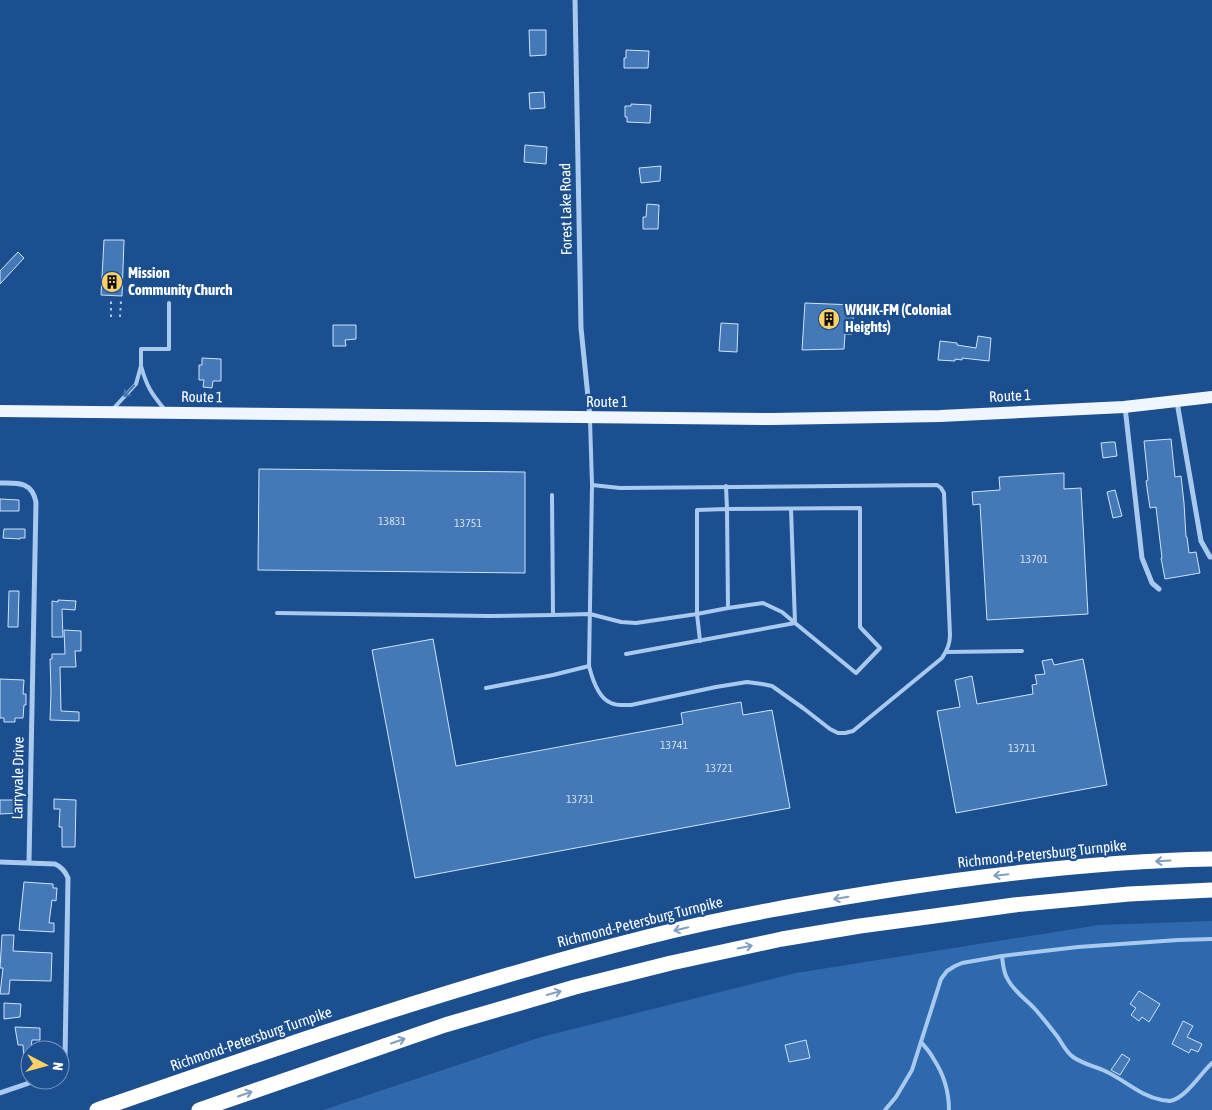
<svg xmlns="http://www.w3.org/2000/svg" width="1212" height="1110" font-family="'Asap Condensed',sans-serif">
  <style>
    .green { fill: #2e69ad }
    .building { fill: #4478b7; stroke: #cfe3fa }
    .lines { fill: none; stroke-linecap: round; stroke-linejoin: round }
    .path { stroke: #a9c9ee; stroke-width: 2; stroke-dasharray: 2.5 4; stroke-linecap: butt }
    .lane { stroke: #a9c9ee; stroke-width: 4 }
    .street { stroke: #a9c9ee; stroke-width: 5 }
    .primary { stroke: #f0f6ff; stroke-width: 12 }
    .highway { stroke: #fff; stroke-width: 15 }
    .oneway { stroke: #4674ac }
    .oneway2 { stroke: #829ec1 }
    .labels { text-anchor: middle; stroke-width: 4.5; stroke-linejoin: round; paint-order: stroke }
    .number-label { font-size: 12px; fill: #d0dded }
    .street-label { font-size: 15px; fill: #fff; stroke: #1b4f8f }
    .poi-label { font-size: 15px; font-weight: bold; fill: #fff; stroke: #1b4f8f; text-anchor: start }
  </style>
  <rect width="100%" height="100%" fill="#1b4f8f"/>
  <!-- green -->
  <polygon class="green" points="1212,921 1212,1110 323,1110 541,1037 796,973 1099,925"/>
  <!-- building -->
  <g class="building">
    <polygon points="529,30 546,30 546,55 530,56"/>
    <polygon points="626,50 649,51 648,68 624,68 624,58 626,58"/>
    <polygon points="544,92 545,108 530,109 529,93"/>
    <polygon points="631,104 651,105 650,123 627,122 627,117 625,117 625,106 631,106"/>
    <polygon points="525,145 547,147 546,164 524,162"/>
    <polygon points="661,166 660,181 641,183 639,168"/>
    <polygon points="647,204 659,205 658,229 643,229 643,217 646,217"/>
    <polygon points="104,240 124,240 122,296 101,295"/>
    <polygon points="18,252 24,258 0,284 0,271"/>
    <polygon points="805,303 854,305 852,334 845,334 844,349 802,350"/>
    <polygon points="721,323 738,324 737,352 719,351"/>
    <polygon points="333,325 356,325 356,339 345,340 346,346 333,346"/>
    <polygon points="978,336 991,338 989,361 962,358 962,360 955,359 955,361 938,360 940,341 957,343 957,345 976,348"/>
    <polygon points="202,358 221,359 221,381 213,381 212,388 203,387 204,380 199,380 199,365 202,365"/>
    <polygon points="1171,439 1175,477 1181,476 1184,503 1186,537 1187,537 1189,553 1196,552 1200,573 1165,579 1161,558 1162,558 1156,507 1150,508 1146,481 1148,480 1144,441"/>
    <polygon points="1111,442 1115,442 1117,456 1103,458 1101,443"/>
    <polygon points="259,469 525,472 525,573 258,570"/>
    <polygon points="1064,473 1064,489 1081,488 1088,614 987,620 980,504 973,505 972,492 1000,490 999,477"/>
    <polygon points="1115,490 1122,516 1113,518 1107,492"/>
    <polygon points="0,499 19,500 19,511 0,511"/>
    <polygon points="4,529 25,529 25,538 20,538 20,539 3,538"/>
    <polygon points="9,591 19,591 18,627 8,627"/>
    <polygon points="58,600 76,601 75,610 62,609 63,637 52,637 52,601 58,602"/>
    <polygon points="64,630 81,631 81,651 75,651 76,667 60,667 61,711 79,712 79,721 50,720 51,692 50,659 52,659 52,654 65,654"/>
    <polygon points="433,639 456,766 683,724 681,713 741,702 743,715 772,710 790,808 415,878 372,650"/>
    <polygon points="1052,659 1054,665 1083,659 1107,785 956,813 937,711 960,707 955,680 972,676 977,704 1033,694 1032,685 1037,684 1035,675 1045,674 1042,661"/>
    <polygon points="0,679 24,680 23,694 26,694 26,705 24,705 23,718 15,718 15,722 4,722 4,718 0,718"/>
    <polygon points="54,799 76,800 75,847 62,847 62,827 59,827 60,809 54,809"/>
    <polygon points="0,800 20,800 19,813 0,814"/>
    <polygon points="24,882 53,884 53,888 57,888 56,901 52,900 49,923 54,923 54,932 19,930"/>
    <polygon points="2,935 14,935 13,951 52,953 51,981 10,980 9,994 0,994 3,968 0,968"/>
    <polygon points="1139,991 1160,1004 1149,1022 1142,1017 1139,1021 1131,1015 1136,1008 1130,1004"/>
    <polygon points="4,1003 21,1004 20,1017 4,1019"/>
    <polygon points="1183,1021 1193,1026 1187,1037 1202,1044 1198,1052 1191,1049 1189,1053 1172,1044"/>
    <polygon points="15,1027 40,1028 40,1040 32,1040 29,1062 24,1062 23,1045 18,1045"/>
    <polygon points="806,1040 810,1058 789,1062 785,1045"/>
    <polygon points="1122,1054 1130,1059 1120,1075 1111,1070"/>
  </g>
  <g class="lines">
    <!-- path -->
    <g class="path">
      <polyline points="111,317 111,301"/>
      <polyline points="120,317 121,301"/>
    </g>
    <!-- lane -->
    <g class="lane">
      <polyline points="141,366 141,349 169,349 169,303"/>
      <path d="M113 409 136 384 141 366C147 387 151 393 165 410"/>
      <path d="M590 420 592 485 589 666C592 678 598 698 611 703 617 706 625 705 631 705L716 687 747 682 762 684 772 686 803 708 830 729 838 733H845L853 731 942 658C947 651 950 644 950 635L944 493 941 488 937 485 620 488 592 485"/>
      <polyline points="552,495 553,615"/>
      <polyline points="791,509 795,623"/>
      <polyline points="277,613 489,616 553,615 590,614 621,622 636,623 697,614 697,510 727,509 728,608 763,603 782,612 795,623"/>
      <polyline points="700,641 697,614 728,608"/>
      <polyline points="946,652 1022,651"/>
      <polyline points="626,654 795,623 856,673 880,648 860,627 860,508 727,509 726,486"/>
      <polyline points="486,688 553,675 589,666"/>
      <path d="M1002 956C1003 964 1003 971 1007 978 1013 991 1026 999 1035 1009 1043 1018 1050 1027 1057 1036 1062 1043 1066 1052 1073 1057 1083 1064 1094 1066 1105 1071 1125 1080 1140 1096 1162 1100 1163 1100 1169 1101 1170 1101 1186 1098 1201 1073 1212 1063"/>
      <path d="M921 1042C925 1047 930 1052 933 1058 943 1073 949 1092 949 1110"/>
      <polyline points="885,1110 896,1097 912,1070 941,979 947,971 955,966 962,963 1002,956 1078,947 1178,940 1212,939"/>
    </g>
    <!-- street -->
    <g class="street">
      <polyline points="575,0 581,328 590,417"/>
      <polyline points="1177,402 1201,541 1210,557 1212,557"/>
      <polyline points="1125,407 1142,558 1152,583 1159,589"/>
      <path d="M0 483C17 483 32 481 36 502L29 862"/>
      <path d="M0 862 55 864C62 867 65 871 68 878L65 1058 60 1069"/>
      <polyline points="0,1093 38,1080"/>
    </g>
    <!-- primary -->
    <polyline class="primary" points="0,411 772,419 940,416 1124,407 1212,397"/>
    <!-- highway -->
    <g class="highway">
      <path d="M97 1110C279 1047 460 984 647 937 729 916 813 902 896 889 1001 873 1107 861 1212 859"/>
      <polyline points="199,1110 445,1025 575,987 671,963 782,939 860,926 927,917 1014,905 1129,894 1212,890"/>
    </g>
  </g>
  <!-- one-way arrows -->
  <defs><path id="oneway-shaft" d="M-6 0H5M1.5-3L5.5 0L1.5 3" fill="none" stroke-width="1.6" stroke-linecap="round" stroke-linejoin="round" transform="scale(1.25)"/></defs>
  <use class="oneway" href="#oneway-shaft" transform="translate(129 391) rotate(132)"/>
  <g class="oneway2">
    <use href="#oneway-shaft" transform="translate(1163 861) rotate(177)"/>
    <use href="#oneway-shaft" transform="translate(1001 875) rotate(174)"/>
    <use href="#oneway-shaft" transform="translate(841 898) rotate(170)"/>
    <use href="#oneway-shaft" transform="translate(681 929) rotate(167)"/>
    <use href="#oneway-shaft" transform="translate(745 947) rotate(-12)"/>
    <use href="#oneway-shaft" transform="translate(554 993) rotate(-16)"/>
    <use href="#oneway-shaft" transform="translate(398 1041) rotate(-19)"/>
    <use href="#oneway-shaft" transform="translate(245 1094) rotate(-19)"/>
  </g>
  <!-- icons -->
  <defs>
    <g id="building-disc" transform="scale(1.125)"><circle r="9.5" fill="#ffd166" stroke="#1b4f8f"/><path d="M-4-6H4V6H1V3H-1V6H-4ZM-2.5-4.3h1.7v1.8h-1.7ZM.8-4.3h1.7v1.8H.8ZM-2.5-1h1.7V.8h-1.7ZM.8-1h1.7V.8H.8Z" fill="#111"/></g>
  </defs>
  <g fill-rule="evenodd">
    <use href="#building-disc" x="112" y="282"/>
    <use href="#building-disc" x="829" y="319"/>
  </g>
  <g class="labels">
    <!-- number labels -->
    <g class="number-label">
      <text x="392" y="525">13831</text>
      <text x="468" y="527">13751</text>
      <text x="1034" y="563">13701</text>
      <text x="674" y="749">13741</text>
      <text x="1022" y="752">13711</text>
      <text x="719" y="772">13721</text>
      <text x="580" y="803">13731</text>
    </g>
    <!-- street labels -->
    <g class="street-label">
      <text transform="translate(566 209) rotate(-91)" y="5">Forest Lake Road</text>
      <text transform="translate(1010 396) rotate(-3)" y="5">Route 1</text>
      <text transform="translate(202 397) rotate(1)" y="5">Route 1</text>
      <text x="607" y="407">Route 1</text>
      <text transform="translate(18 778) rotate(-89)" y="5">Larryvale Drive</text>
      <text transform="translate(1042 854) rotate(-6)" y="5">Richmond-Petersburg Turnpike</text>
      <text transform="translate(640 922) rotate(-14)" y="5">Richmond-Petersburg Turnpike</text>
      <text transform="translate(251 1039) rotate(-19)" y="5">Richmond-Petersburg Turnpike</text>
    </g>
    <!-- poi labels -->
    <g class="poi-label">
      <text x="128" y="278">Mission<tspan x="128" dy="17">Community Church</tspan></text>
      <text x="845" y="315">WKHK-FM (Colonial<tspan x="845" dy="17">Heights)</tspan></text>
    </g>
  </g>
  <!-- north arrow -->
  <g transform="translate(45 1065) rotate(96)"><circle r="24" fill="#1b4f8f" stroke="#7695bc"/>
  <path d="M0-4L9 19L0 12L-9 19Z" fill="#ffd166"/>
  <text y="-8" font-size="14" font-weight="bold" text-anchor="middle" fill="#ffffff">N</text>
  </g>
</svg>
